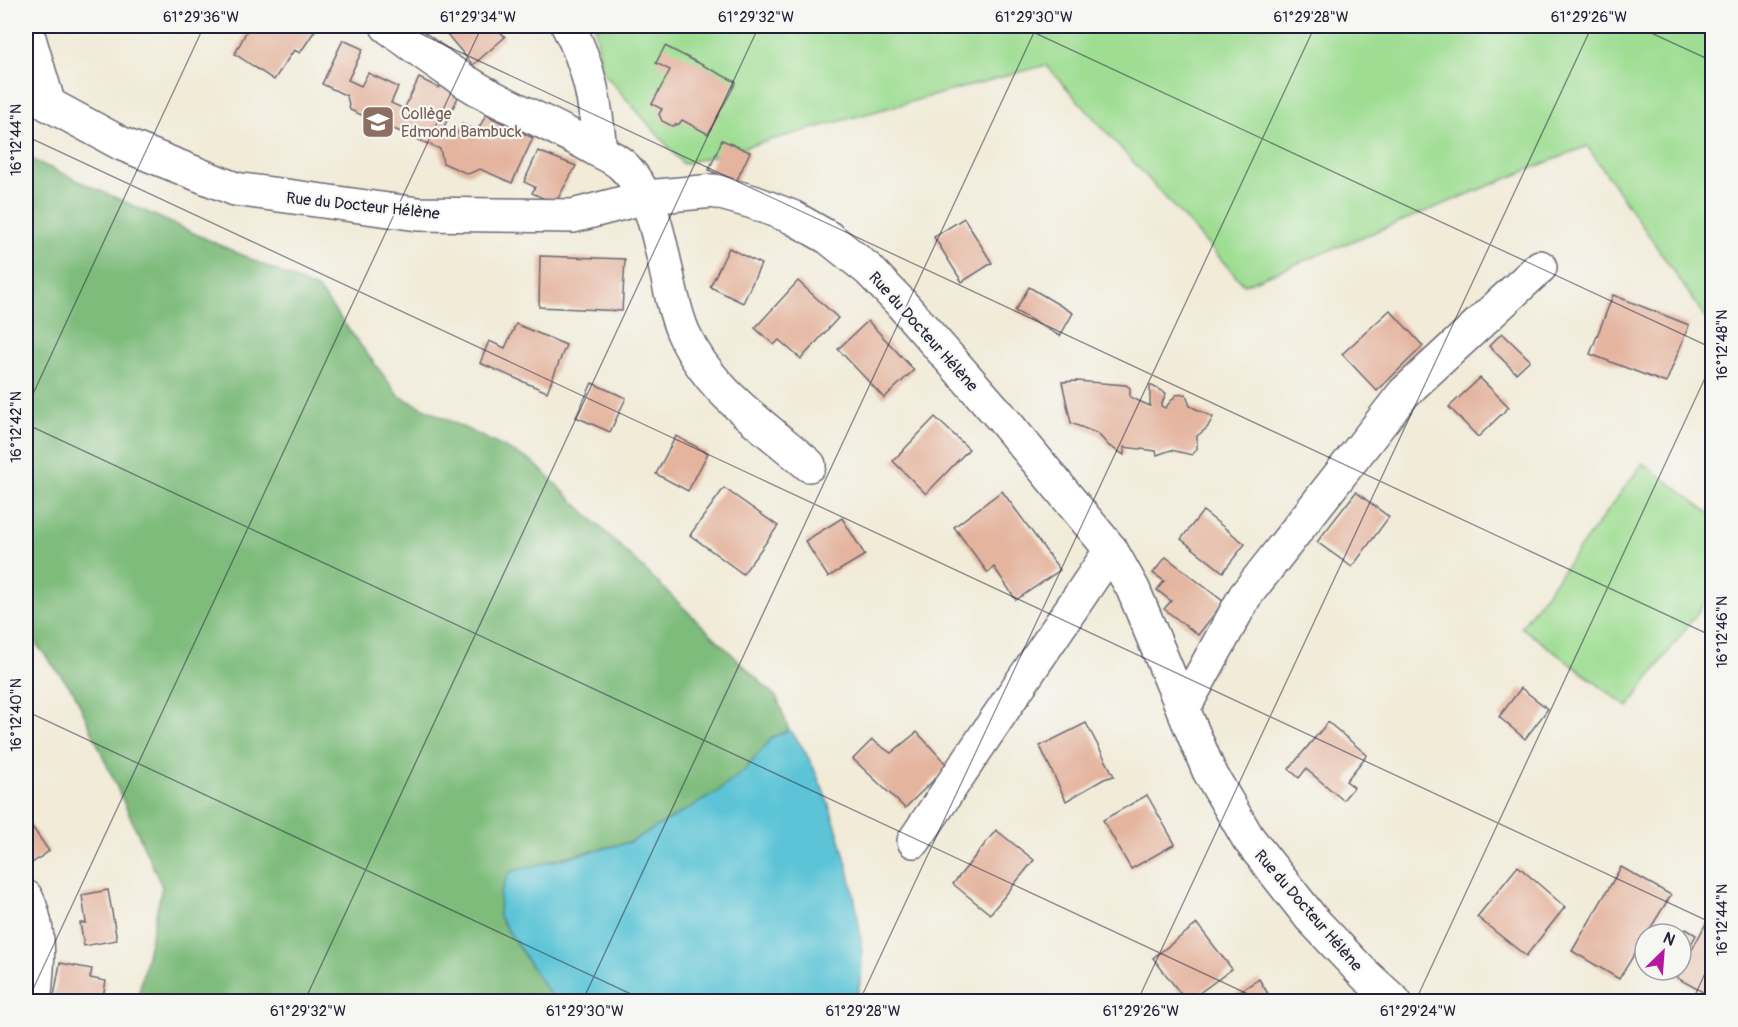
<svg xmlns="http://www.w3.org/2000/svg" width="1738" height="1027" font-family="Pangolin,sans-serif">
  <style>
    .green { fill: #9edd92; stroke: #608066; stroke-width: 1.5 }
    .forest { fill: #7ebc7c; stroke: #506f5c; stroke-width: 1.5 }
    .water { fill: #5bc4d6; stroke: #3e7388; stroke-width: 1.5 }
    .building { fill: #e4b49e }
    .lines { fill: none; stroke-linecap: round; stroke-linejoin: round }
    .minor-casing { stroke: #6a6872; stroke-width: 36 }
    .minor { stroke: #fff; stroke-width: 33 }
    .ticks { fill: none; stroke: #22223b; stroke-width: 1.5; stroke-opacity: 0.45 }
    .labels { text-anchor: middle; stroke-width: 4.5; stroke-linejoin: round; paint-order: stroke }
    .education-label { font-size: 16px; fill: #785e54; stroke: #f6f6f2; text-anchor: start }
    .street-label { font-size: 16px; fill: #22223b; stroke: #f6f6f2 }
    .neatline { fill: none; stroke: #22223b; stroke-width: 2 }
    .ticks-label { font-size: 15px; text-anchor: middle; fill: #22223b }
  </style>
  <rect width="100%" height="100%" fill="#f6f6f2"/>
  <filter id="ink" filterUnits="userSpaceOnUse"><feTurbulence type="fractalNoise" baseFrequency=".0167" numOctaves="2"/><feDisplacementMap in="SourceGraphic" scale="12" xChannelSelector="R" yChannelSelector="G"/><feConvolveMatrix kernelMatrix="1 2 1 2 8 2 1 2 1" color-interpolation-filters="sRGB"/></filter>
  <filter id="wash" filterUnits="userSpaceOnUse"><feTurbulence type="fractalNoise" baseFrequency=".008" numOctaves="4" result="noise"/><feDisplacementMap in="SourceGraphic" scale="24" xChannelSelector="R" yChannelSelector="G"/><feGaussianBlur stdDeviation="1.35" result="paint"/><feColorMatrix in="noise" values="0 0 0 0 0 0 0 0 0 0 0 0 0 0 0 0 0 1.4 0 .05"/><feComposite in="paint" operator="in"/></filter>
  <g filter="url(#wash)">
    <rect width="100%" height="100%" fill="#f1ebd8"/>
    <!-- green -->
    <g class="green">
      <polygon points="595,26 1712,26 1712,327 1587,146 1244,285 1046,65 683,164 602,71"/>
      <polygon points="1643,463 1712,515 1712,593 1628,707 1521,627"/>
    </g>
    <!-- forest -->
    <polygon class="forest" points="26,157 319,290 399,396 532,461 777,698 789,730 773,737 744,771 716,793 669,822 630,842 548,861 499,917 554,1001 137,1001 162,887 74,692 26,631"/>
    <!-- water -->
    <path class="water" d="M789 730C827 768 862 905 862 960 862 974 859 988 857 1001H554L499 917 500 893 510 872 630 842 716 793 744 771 773 737Z"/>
    <g id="blocks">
      <!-- building -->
      <g class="building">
        <polygon points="249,26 318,26 300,53 294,50 274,80 235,54"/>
        <polygon points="440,26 495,26 505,37 473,65"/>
        <polygon points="343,40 363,49 348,80 361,86 368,73 398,87 391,103 404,109 419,78 439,88 441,82 461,91 442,131 455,137 462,124 477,131 486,115 533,138 512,183 480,169 468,174 443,163 440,149 350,110 347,96 322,84"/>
        <polygon points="665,46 736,82 708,134 682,120 679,124 672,126 662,121 659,114 662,109 652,104 670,70 656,63"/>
        <polygon points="722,140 750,152 736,182 709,170"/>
        <polygon points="538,151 576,166 552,209 540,204 543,198 532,193 535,187 524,182"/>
        <polygon points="964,218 992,263 962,282 934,237"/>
        <polygon points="729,248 761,264 743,303 710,287"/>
        <polygon points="540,256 625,259 622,311 539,307"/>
        <polygon points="798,281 838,318 801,359 779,340 774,345 755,328"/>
        <polygon points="1029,287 1073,313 1060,336 1015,311"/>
        <polygon points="1613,295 1689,325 1666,383 1590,354"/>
        <polygon points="1390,310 1423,346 1377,391 1342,354"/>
        <polygon points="868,321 914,370 884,398 838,349"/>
        <polygon points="516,324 566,345 547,392 480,363 489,341 505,348"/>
        <polygon points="1502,333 1530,360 1516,373 1489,346"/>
        <polygon points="1480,378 1509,407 1478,437 1449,407"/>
        <polygon points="1076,381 1126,385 1130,388 1130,397 1150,406 1150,385 1166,393 1161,406 1165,408 1176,395 1186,394 1190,406 1213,417 1207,428 1197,436 1197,449 1192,455 1171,450 1157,455 1156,451 1124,447 1124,455 1109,446 1098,434 1071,423 1062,382"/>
        <polygon points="592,383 626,398 610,432 576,417"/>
        <polygon points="935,417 969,449 926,494 893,461"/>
        <polygon points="676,436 708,453 688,491 656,474"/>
        <polygon points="724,488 778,526 743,574 690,535"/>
        <polygon points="1002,491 1060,570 1016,600 994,567 988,573 954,527"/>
        <polygon points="1356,492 1389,517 1352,567 1317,542"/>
        <polygon points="1203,511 1245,544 1223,572 1181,539"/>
        <polygon points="842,518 865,555 828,577 805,541"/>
        <polygon points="1166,557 1224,602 1198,635 1164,609 1171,601 1157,590 1164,581 1153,573"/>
        <polygon points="1521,688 1548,709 1525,739 1499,717"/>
        <polygon points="1328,722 1367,755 1346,781 1354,787 1343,800 1306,769 1299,778 1289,769"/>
        <polygon points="1086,723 1114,776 1104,779 1066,801 1040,746"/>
        <polygon points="917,732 948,766 905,808 853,759 872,740 891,753"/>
        <polygon points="1147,795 1175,844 1131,869 1103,820"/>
        <polygon points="26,818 49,851 28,866 26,862"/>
        <polygon points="996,830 1034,860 990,914 953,884"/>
        <polygon points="1518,866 1565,907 1526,956 1477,917"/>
        <polygon points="1621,867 1671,895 1619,979 1572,951"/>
        <polygon points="108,890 117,940 84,946 80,923 86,923 82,895"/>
        <polygon points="1712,912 1712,997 1677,978"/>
        <polygon points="1197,924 1232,969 1187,1002 1153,958"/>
        <polygon points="1686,929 1696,935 1689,948 1681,944 1681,937"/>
        <polygon points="60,963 92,969 90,978 106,981 102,1002 53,1002"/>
        <polygon points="1259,979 1273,1002 1223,1002"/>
      </g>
    </g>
  </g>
  <g filter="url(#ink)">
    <use href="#blocks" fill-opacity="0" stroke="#6a6872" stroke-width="1.5"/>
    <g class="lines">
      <!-- minor casing -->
      <g class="minor-casing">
        <g id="minor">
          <path d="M387 26C426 55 464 84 508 105 538 120 568 133 597 150 605 154 614 158 621 164 665 203 661 280 683 332 708 390 763 425 809 465"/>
          <path d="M568 26C590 66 596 106 600 151"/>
          <polyline points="26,28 49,105"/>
          <polyline points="26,92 122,144 235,189 418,214 573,216 646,197 714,191 753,202 792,217 829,238 869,270 899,301 1001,417 1111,550 1133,589 1209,771 1248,838 1311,918 1363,973 1395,1002"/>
          <polyline points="1183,709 1245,596 1404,393 1540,267"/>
          <polyline points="914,841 1111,550"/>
          <path d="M26 897C42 929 38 967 34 1002"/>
        </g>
      </g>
      <!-- minor -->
      <use href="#minor" class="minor"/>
    </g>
  </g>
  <!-- ticks -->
  <path class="ticks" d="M404 26 1712 636M1020 26 1712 348M1636 26 1712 61M26 136 1712 923M26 409 204 26M26 424 1265 1002M26 711 648 1002M26 998 32 1002M27 1002 482 26M304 1002 759 26M582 1002 1037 26M859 1002 1315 26M1137 1002 1592 26M1415 1002 1712 363M1692 1002 1712 958"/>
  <!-- icons -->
  <defs>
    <g id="school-square" transform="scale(1.725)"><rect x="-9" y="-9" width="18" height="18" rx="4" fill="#8d6e63" stroke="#f6f6f2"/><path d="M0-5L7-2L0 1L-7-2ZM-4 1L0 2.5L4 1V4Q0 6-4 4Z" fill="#fff"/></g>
  </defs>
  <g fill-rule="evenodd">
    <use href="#school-square" x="378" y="122"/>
  </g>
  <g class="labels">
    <!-- education labels -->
    <g class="education-label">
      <text x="401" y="119">Collège<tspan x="401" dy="18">Edmond Bambuck</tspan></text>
    </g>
    <!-- street labels -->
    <g class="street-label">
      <text transform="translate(363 205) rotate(6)" y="6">Rue du Docteur Hélène</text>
      <text transform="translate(924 331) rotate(48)" y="6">Rue du Docteur Hélène</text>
      <text transform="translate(1309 910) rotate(49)" y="6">Rue du Docteur Hélène</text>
    </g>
  </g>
  <!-- margin -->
  <rect width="1738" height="1027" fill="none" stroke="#f6f6f2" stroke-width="66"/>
  <!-- north arrow -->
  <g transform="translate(1663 952) rotate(25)"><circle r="28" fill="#f6f6f2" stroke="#a1a1a9" stroke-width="1.5"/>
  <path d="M0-4.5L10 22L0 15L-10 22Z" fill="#b5179e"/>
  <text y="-9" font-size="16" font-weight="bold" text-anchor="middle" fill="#22223b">N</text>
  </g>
  <rect x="33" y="33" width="1672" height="961" class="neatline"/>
  <g class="ticks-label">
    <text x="201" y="22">61°29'36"W</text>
    <text x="478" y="22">61°29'34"W</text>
    <text x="756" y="22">61°29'32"W</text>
    <text x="1034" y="22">61°29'30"W</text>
    <text x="1311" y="22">61°29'28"W</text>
    <text x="1589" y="22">61°29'26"W</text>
    <text transform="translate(16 140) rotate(-90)" y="5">16°12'44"N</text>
    <text transform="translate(1722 345) rotate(-90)" y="5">16°12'48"N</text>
    <text transform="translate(16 427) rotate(-90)" y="5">16°12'42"N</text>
    <text transform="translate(1722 632) rotate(-90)" y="5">16°12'46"N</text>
    <text transform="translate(16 715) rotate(-90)" y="5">16°12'40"N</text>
    <text transform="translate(1722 920) rotate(-90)" y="5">16°12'44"N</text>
    <text x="308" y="1016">61°29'32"W</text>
    <text x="585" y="1016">61°29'30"W</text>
    <text x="863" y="1016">61°29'28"W</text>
    <text x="1141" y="1016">61°29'26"W</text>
    <text x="1418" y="1016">61°29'24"W</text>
  </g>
</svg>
